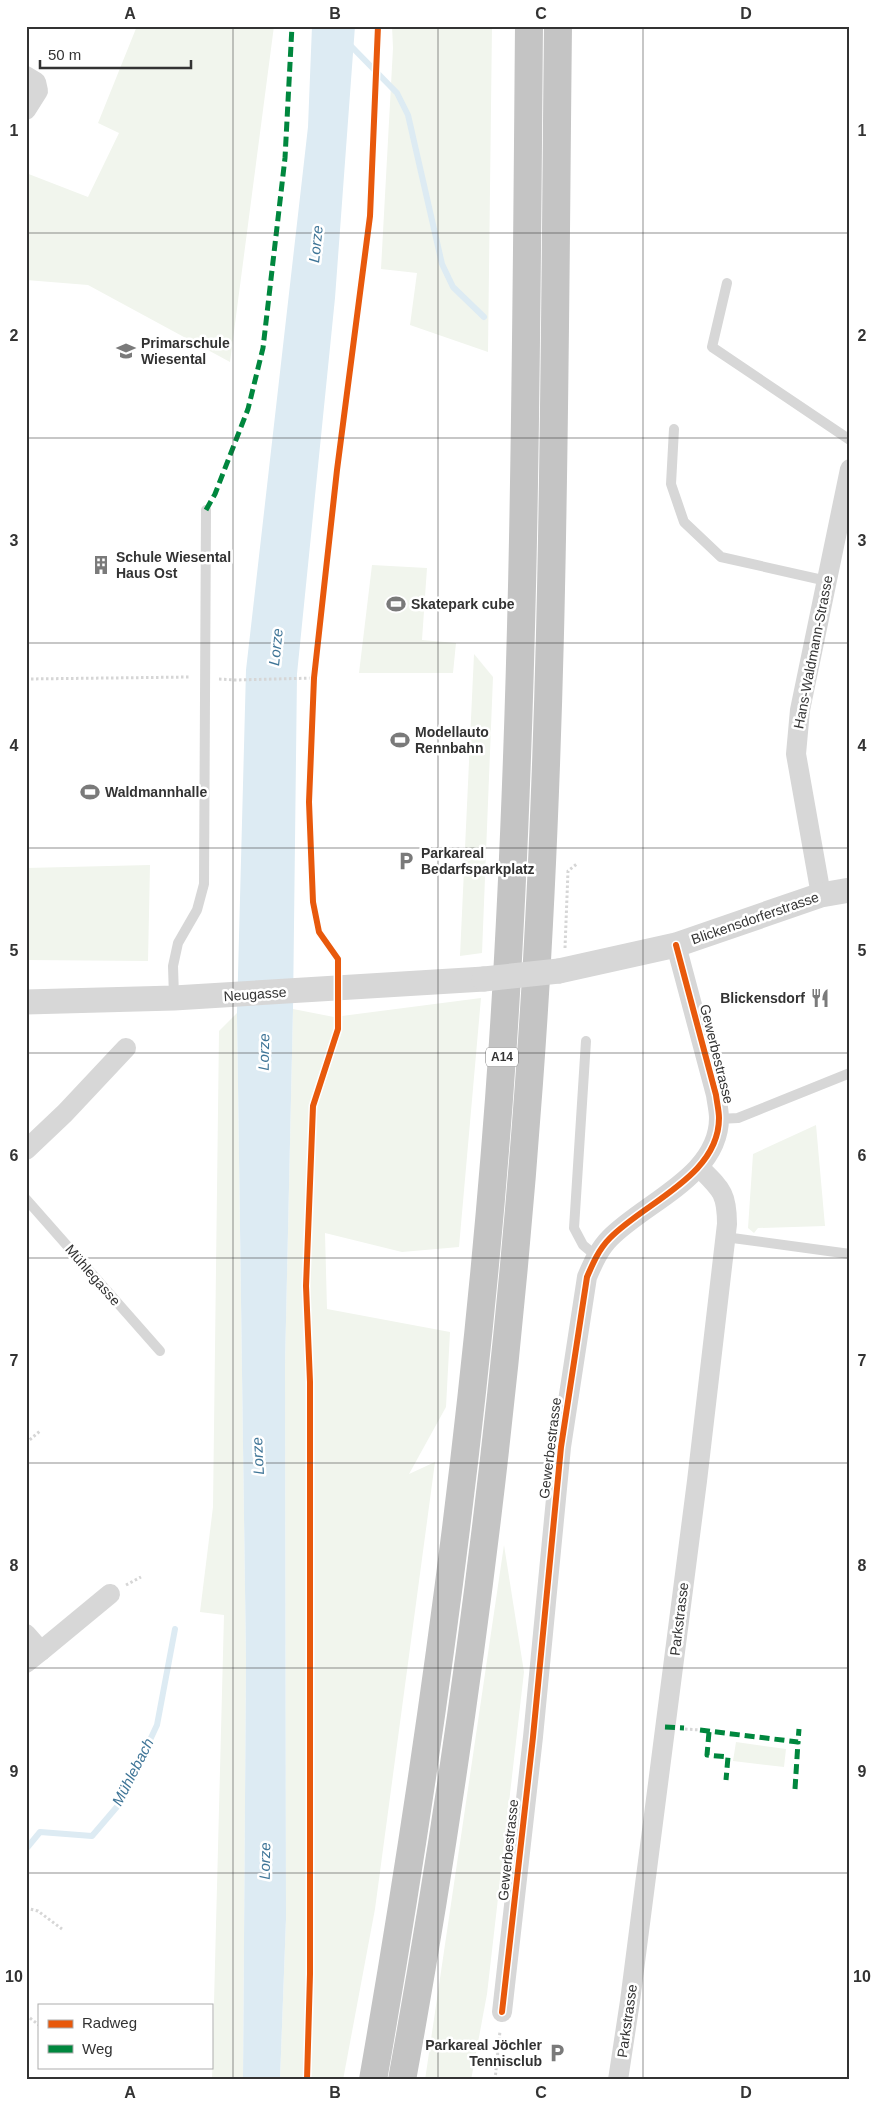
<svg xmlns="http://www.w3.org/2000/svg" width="876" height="2106" font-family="Helvetica,sans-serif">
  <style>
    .green { fill: #f1f5ed }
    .water { fill: #ddebf3 }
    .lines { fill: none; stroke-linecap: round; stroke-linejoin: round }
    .stream { stroke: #ddebf3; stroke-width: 6 }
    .path { stroke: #d6d6d6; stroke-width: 3; stroke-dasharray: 2.5 2.5; stroke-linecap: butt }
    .service { stroke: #d7d7d7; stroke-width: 10 }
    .minor { stroke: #d7d7d7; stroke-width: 20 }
    .tertiary { stroke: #d7d7d7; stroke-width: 25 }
    .motorway { stroke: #c4c4c4; stroke-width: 28 }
    .tertiary-bridge { stroke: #d7d7d7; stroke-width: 25 }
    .quiet { stroke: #00873e; stroke-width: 5; stroke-dasharray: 10 5; stroke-linecap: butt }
    .cycleway-casing { stroke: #fff; stroke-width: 9 }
    .cycleway { stroke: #e8590c; stroke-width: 6 }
    .grid { fill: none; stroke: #333; stroke-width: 1; stroke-opacity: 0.55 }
    .labels { text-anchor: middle; stroke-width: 5; stroke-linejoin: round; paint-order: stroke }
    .shield { fill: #fff; stroke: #707070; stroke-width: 1 }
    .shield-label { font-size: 12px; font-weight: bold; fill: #333 }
    .poi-label { font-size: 14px; font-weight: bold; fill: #333; stroke: #fff; text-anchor: start }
    .street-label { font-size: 14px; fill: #333; stroke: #fff }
    .water-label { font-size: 15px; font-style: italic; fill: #3f7597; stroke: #fff }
    .neatline { fill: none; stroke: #333; stroke-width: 2 }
    .grid-label { font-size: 16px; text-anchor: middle; font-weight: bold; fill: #333 }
  </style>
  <rect width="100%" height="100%" fill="#fff"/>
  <!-- green -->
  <g class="green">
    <polygon points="137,26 274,26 230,362 88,285 26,280 26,173 88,197 119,133 98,123"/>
    <polygon points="392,26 492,26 488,352 410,325 417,273 381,269 393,48"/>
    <polygon points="372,565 427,568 422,640 456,643 453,673 359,673"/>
    <polygon points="474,654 493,677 482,953 460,956"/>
    <polygon points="150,865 148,961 26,960 26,868"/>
    <polygon points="481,998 459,1247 402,1252 325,1233 327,1309 450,1332 446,1407 409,1474 435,1462 375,1909 343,2080 280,2080 286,1919 285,1365 293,1009 334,1017"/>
    <polygon points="237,1013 246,1660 243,2080 212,2080 224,1615 200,1612 213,1507 219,1031"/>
    <polygon points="816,1125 825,1226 758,1228 754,1233 748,1228 753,1154"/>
    <polygon points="504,1545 524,1672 487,1994 471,2080 425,2080"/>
    <polygon points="736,1742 786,1749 784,1767 733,1761"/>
  </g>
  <!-- water -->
  <polygon class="water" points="312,26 355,26 335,298 297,674 293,1009 285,1365 286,1919 280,2080 243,2080 246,1660 237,1013 246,670 308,127"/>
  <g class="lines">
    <!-- stream -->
    <g class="stream">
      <polyline points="348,43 397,93 408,115 442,264 453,287 484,317"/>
      <polyline points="26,1849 40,1832 92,1836 121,1802 157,1725 175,1629"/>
    </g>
    <!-- path -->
    <g class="path">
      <polyline points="26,679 191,677"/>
      <polyline points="219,679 235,680 314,678"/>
      <polyline points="565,948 568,871 578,863"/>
      <polyline points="26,1443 40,1431"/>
      <polyline points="126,1585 141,1577"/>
      <polyline points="685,1729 700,1730"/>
      <polyline points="26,1908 38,1911 62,1929"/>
      <polyline points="26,2015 39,2025"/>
      <polyline points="495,2080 500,2031"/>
    </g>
    <!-- service -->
    <g class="service">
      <polyline points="727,283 712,347 850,440"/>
      <polyline points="674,429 671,484 684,522 721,557 827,581"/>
      <polyline points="174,997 173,966 178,943 197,910 204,884 206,510"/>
      <polyline points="586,1041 574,1228 583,1245 596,1256"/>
      <polyline points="719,1119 738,1118 850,1073"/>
      <polyline points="26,1199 160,1351"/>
      <polyline points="725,1237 850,1254"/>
    </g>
    <!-- minor -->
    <g class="minor">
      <polyline points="26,76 36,82 38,91 26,110"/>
      <polyline points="821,895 796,754 800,710 850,469"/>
      <polyline points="26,1150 65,1113 126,1048"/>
      <polyline points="26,1634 41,1651 26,1663"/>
      <polyline points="41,1651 110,1594"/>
      <path d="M502 2012 533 1737 561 1447 587 1277C593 1263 599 1249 610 1238 645 1202 719 1176 719 1118 719 1111 717 1103 716 1095L676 945"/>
      <path d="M618 2080 630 2001 697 1481 727 1224C727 1193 721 1189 700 1168"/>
    </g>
    <!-- tertiary -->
    <g class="tertiary">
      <polyline points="559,971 676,945 821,895 850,890"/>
      <polyline points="26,1002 174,998 484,979"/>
    </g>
    <!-- motorway -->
    <g class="motorway">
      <path d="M373 2080C433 1736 480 1390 503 1042 525 703 526 365 529 26"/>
      <path d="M402 2080C462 1750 505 1417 529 1083 555 731 554 379 558 26"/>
    </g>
    <!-- tertiary-bridge -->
    <polyline class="tertiary-bridge" points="484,979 559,971"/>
    <!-- quiet -->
    <g class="quiet">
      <polyline points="206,510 215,494 248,409 263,348 285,158 292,26"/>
      <polyline points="665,1727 684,1728"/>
      <polyline points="700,1730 798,1742 799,1729"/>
      <polyline points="709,1732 707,1755 728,1757 726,1780"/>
      <polyline points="795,1789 798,1742"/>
    </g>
    <!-- cycleway casing -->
    <g class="cycleway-casing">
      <g id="cycleway">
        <path d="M502 2012 533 1737 561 1447 587 1277C593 1263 599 1249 610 1238 645 1202 719 1176 719 1118 719 1111 717 1103 716 1095L676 945"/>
        <polyline points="307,2080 310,1974 310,1382 306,1286 313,1106 338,1029 338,959 319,932 313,902 309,802 314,678 337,470 370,216 378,26"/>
      </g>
    </g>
    <!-- cycleway -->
    <use href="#cycleway" class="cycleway"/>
  </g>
  <!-- grid -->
  <path class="grid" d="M233 26V2080M438 26V2080M643 26V2080M26 233H850M26 438H850M26 643H850M26 848H850M26 1053H850M26 1258H850M26 1463H850M26 1668H850M26 1873H850"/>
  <!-- icons -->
  <defs>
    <g id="school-bare" transform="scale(1.5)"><path d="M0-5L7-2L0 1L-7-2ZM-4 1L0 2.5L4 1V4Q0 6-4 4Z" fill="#7a7a7a" stroke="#fff" stroke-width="2.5" paint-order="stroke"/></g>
    <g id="building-bare" transform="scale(1.5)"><path d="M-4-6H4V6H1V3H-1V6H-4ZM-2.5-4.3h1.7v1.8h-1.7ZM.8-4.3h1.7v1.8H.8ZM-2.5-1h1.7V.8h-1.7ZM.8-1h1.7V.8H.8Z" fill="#7a7a7a" stroke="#fff" stroke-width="2.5" paint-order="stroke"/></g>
    <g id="stadium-bare" transform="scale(1.5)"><path d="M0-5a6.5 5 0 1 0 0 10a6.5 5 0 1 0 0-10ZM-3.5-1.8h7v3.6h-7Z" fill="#7a7a7a" stroke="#fff" stroke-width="2.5" paint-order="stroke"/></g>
    <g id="parking-bare" transform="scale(1.5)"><path d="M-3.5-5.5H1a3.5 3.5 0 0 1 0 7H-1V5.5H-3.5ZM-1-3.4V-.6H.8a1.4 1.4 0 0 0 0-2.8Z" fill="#7a7a7a" stroke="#fff" stroke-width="2.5" paint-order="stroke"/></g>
    <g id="restaurant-bare" transform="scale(1.5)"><path d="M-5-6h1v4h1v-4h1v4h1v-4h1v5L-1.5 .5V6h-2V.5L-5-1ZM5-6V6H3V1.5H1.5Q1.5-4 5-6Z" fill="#7a7a7a" stroke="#fff" stroke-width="2.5" paint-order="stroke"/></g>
  </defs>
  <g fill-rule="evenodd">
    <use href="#school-bare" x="126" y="351"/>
    <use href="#building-bare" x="101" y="565"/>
    <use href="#stadium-bare" x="396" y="604"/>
    <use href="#stadium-bare" x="400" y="740"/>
    <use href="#stadium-bare" x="90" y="792"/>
    <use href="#parking-bare" x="406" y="861"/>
    <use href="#restaurant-bare" x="820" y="998"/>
    <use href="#parking-bare" x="557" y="2053"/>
  </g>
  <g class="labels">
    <!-- shield labels -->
    <rect class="shield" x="486" y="1047.5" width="32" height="19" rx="4"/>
    <g class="shield-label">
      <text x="502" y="1061">A14</text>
    </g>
    <!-- poi labels -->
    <g class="poi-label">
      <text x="141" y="348">Primarschule<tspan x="141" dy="16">Wiesental</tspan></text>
      <text x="116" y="562">Schule Wiesental<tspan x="116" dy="16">Haus Ost</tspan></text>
      <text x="411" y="609">Skatepark cube</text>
      <text x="415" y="737">Modellauto<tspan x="415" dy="16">Rennbahn</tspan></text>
      <text x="105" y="797">Waldmannhalle</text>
      <text x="421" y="858">Parkareal<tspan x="421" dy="16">Bedarfsparkplatz</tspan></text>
      <text x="805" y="1003" text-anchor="end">Blickensdorf</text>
      <text x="542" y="2050" text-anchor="end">Parkareal Jöchler<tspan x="542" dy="16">Tennisclub</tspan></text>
    </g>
    <!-- street labels -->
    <g class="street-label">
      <text transform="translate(813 652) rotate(-79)" y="5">Hans-Waldmann-Strasse</text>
      <text transform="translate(755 918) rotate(-19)" y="5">Blickensdorferstrasse</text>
      <text transform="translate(255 994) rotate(-4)" y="5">Neugasse</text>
      <text transform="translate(717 1054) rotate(76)" y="5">Gewerbestrasse</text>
      <text transform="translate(93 1275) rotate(49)" y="5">Mühlegasse</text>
      <text transform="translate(550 1448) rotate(-83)" y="5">Gewerbestrasse</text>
      <text transform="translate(679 1619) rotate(-83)" y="5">Parkstrasse</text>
      <text transform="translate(508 1850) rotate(-84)" y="5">Gewerbestrasse</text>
      <text transform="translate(627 2021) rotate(-82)" y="5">Parkstrasse</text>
    </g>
    <!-- water labels -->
    <g class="water-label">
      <text transform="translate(316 244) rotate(-84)" y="5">Lorze</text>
      <text transform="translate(276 647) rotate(-84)" y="5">Lorze</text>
      <text transform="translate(264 1052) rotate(-89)" y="5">Lorze</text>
      <text transform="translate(258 1456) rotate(-93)" y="5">Lorze</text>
      <text transform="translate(133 1772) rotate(-63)" y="5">Mühlebach</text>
      <text transform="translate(265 1861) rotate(-89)" y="5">Lorze</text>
    </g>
  </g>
  <!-- border -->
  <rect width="876" height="2106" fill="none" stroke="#ffffff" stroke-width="55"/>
  <!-- legend -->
  <rect x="38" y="2004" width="175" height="65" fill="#ffffff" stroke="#adadad"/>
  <rect x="48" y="2020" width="25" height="8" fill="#e8590c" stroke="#adadad"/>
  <text x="82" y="2028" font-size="15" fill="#333333">Radweg</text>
  <rect x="48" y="2045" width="25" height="8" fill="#00873e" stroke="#adadad"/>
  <text x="82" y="2054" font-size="15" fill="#333333">Weg</text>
  <!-- scale -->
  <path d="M40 60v8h151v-8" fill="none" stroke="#333333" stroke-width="2.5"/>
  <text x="48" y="60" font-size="15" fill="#333333" stroke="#ffffff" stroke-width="4" paint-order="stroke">50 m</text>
  <rect x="28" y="28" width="820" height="2050" class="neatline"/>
  <g class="grid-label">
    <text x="130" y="19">A</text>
    <text x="335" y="19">B</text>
    <text x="541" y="19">C</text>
    <text x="746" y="19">D</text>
    <text x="14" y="136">1</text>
    <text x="862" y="136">1</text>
    <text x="14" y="341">2</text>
    <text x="862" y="341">2</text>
    <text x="14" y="546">3</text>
    <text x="862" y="546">3</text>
    <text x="14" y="751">4</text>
    <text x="862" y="751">4</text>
    <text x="14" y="956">5</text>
    <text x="862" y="956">5</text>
    <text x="14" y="1161">6</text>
    <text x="862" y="1161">6</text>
    <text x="14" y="1366">7</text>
    <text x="862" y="1366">7</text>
    <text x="14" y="1571">8</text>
    <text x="862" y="1571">8</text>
    <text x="14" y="1777">9</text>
    <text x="862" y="1777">9</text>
    <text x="14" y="1982">10</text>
    <text x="862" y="1982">10</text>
    <text x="130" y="2098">A</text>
    <text x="335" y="2098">B</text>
    <text x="541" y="2098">C</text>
    <text x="746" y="2098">D</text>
  </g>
</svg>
